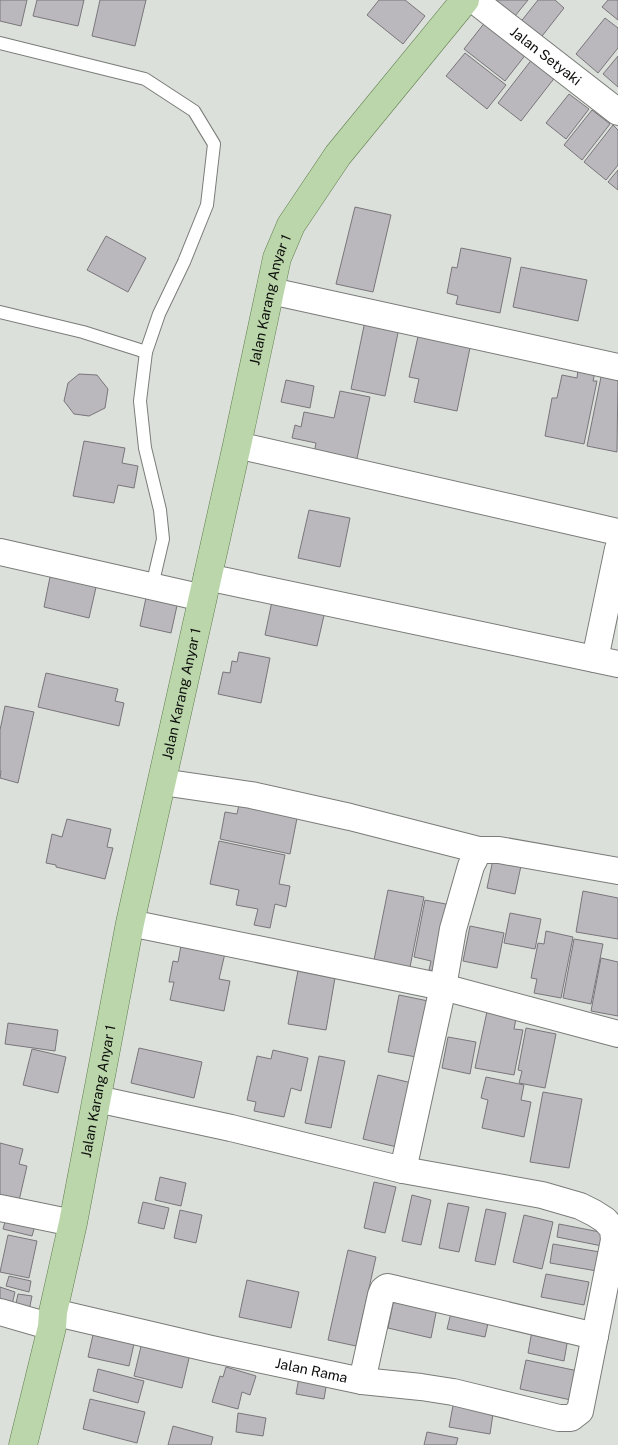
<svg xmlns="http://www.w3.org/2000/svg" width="618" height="1445" font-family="'Public Sans',sans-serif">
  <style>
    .building { fill: #bbb8bd; stroke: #79767b }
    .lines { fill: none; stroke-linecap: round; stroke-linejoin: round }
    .service-casing { stroke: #797c78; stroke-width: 14 }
    .minor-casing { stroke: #797c78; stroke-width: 28 }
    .primary-casing { stroke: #607e4e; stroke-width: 29 }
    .service { stroke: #fff; stroke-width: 12 }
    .minor { stroke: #fff; stroke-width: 26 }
    .primary { stroke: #bbd6aa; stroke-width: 28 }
    .labels { text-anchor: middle; stroke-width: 5; stroke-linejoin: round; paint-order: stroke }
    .street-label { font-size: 14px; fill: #0d0e0c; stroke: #eaede8 }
  </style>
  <rect width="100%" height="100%" fill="#dce0db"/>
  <!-- building -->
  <g class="building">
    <polygon points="0,0 27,0 21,26 0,21"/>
    <polygon points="37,0 84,0 78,26 33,16"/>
    <polygon points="100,0 146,0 135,46 92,36"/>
    <polygon points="379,0 405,0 425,16 403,44 367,15"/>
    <polygon points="496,0 528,0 515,16"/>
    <polygon points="538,0 555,0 564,8 539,40 519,24"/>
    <polygon points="608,0 618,0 618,20 602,7"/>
    <polygon points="605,18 618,28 618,48 598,73 576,54"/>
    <polygon points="486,21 527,53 505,81 464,49"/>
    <polygon points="465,53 506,85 487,109 446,76"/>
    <polygon points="618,56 618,87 603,74"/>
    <polygon points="533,58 556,76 521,121 498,103"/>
    <polygon points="569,94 589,109 566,139 546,123"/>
    <polygon points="592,110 610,124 582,160 564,145"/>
    <polygon points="613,125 618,130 618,165 606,180 584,162"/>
    <polygon points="618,170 618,190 608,182"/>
    <polygon points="355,207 391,215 373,292 336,284"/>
    <polygon points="106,236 146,258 128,292 87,270"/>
    <polygon points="461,248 511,258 500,313 456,304 458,296 447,293 452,267 457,268"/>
    <polygon points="521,267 587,280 578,321 513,307"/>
    <polygon points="365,321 399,328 385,396 351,389"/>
    <polygon points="419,332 471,343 457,411 414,402 419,379 409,377"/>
    <polygon points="578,369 595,372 593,381 597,381 584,444 545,436 552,398 557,398 562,375 577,378"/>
    <polygon points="602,372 618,375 617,452 587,446"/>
    <polygon points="79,374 97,375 108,389 105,408 89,416 74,414 64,401 68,383"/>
    <polygon points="286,380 314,386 310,408 281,402"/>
    <polygon points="340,391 370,397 356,463 314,454 316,443 292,438 295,425 301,427 304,412 334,418"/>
    <polygon points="84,441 125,448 122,463 138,466 134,488 118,485 114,503 73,496"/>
    <polygon points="309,510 350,518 340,567 298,558"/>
    <polygon points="51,572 97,583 89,618 44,607"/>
    <polygon points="147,593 178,601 171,633 140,626"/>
    <polygon points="272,601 325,611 317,646 265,635"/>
    <polygon points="239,652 270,658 261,703 218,694 223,672 230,673 232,661 237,662"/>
    <polygon points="46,673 118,689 115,701 124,703 119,726 38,707"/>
    <polygon points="5,706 34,712 18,783 0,778 1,771 0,771 0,730"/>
    <polygon points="241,795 299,808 290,854 220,839 225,812 237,814"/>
    <polygon points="67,819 111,829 107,847 113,848 105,879 56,867 56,865 46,863 52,834 62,837"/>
    <polygon points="219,841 285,855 279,884 290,886 286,907 275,904 270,928 254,925 258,909 236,905 239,890 210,884"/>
    <polygon points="494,855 522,861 515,894 487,888"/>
    <polygon points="388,890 424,897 410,967 374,960"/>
    <polygon points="583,891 618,898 618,939 576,932"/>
    <polygon points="425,900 456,906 443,973 429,970 431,961 414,957"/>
    <polygon points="510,913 541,919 535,949 504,943"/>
    <polygon points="470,926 504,933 497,968 463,961"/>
    <polygon points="546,931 573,937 561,998 534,993 537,979 531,978 538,943 544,944"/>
    <polygon points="574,939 603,944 591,1004 563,998"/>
    <polygon points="182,940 226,949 219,979 230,981 224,1011 170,1000 174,982 169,982 173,961 178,962"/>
    <polygon points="601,958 618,962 618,1016 591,1011"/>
    <polygon points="299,965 336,972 326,1030 288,1024"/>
    <polygon points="399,995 433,1002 422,1058 388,1052"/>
    <polygon points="489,1002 518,1008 514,1029 523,1030 514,1075 475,1068"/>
    <polygon points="8,1023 58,1030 55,1051 5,1044"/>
    <polygon points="526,1028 556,1034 545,1088 519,1083 522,1071 518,1070"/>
    <polygon points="448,1037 476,1042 470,1074 442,1068"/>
    <polygon points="139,1048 202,1062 194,1098 131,1083"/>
    <polygon points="32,1049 66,1057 58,1093 23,1085"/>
    <polygon points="273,1050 308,1058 301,1091 291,1088 284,1117 254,1111 256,1102 247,1100 257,1056 271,1059"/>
    <polygon points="319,1056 345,1061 331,1128 305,1123"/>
    <polygon points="378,1075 412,1083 397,1147 363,1139"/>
    <polygon points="486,1077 524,1085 521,1100 531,1102 524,1137 482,1128 488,1100 481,1098"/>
    <polygon points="543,1092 582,1099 569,1168 530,1162"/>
    <polygon points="0,1143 23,1149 19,1164 27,1166 18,1205 0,1201"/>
    <polygon points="160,1177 186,1183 181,1206 155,1200"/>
    <polygon points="374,1182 396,1187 385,1233 364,1228"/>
    <polygon points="412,1195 431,1200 421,1245 402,1241"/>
    <polygon points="143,1202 169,1208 164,1229 138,1223"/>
    <polygon points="448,1203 469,1207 459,1252 439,1248"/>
    <polygon points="486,1209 506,1213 495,1265 475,1261"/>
    <polygon points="180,1210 202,1215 196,1243 174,1238"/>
    <polygon points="8,1211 37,1219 32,1236 3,1229"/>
    <polygon points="524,1215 553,1222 542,1269 513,1262"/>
    <polygon points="559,1224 605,1233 602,1246 557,1237"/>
    <polygon points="8,1235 37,1241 29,1278 0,1272"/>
    <polygon points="553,1244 600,1252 597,1271 550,1263"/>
    <polygon points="348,1250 376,1257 356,1346 328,1340"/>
    <polygon points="546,1274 589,1282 584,1305 541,1297"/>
    <polygon points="9,1276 31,1281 29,1292 6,1286"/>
    <polygon points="247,1280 299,1292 291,1328 239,1317"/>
    <polygon points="0,1287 15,1292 10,1313 0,1310"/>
    <polygon points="18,1294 32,1296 28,1316 14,1313"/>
    <polygon points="395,1294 438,1303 431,1338 388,1328"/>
    <polygon points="453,1305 490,1314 485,1337 447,1329"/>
    <polygon points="95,1326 136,1335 129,1366 88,1357"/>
    <polygon points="532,1331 568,1338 564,1361 528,1353"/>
    <polygon points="142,1342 190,1354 182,1388 134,1376"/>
    <polygon points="526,1360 578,1371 571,1400 520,1389"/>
    <polygon points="226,1367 256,1376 250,1395 242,1392 238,1409 212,1402 220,1376 223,1377"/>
    <polygon points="98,1369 144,1381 138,1403 93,1391"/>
    <polygon points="299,1377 327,1381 324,1399 296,1394"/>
    <polygon points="90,1399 145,1412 137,1443 83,1429"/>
    <polygon points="454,1400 494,1407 490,1434 449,1427"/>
    <polygon points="238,1413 266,1418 263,1436 236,1432"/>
    <polygon points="173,1426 213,1437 211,1445 168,1445"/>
    <polygon points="427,1432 458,1438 456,1445 424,1445"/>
  </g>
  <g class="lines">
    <!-- service casing -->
    <g class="service-casing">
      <g id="service">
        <polyline points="0,43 145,79 194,111 214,144 207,205 184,262 159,314 146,352 140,401 145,448 160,510 163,539 152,586"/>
        <polyline points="0,312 83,332 146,352"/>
      </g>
    </g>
    <!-- minor casing -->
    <g class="minor-casing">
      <g id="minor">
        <path id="s1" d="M474 0 618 112"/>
        <polyline points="271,291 618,367"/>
        <polyline points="237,445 618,532"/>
        <polyline points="0,552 203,598"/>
        <polyline points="207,577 618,664"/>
        <polyline points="595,659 618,549"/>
        <polyline points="162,782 251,795 350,817 479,850"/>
        <polyline points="130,923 443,987 618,1034"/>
        <polyline points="403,1170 443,987 453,929 471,866 479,850 499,850 618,871"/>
        <polyline points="0,1208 73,1223"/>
        <polyline points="0,1312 52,1327"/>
        <path id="s2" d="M53 1312 211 1349 362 1381 421 1387 453 1392 559 1418H571L580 1411 614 1240 613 1229 605 1220 594 1213 580 1206 542 1195 403 1170 231 1128 97 1099"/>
        <polyline points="362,1381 381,1295 383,1290 387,1287 595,1336"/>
      </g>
    </g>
    <!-- primary casing -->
    <g class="primary-casing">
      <g id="primary">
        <path id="s3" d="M23 1445 52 1327 53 1312 73 1223 130 923 237 445 277 258 291 225 338 155 465 0"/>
      </g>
    </g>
    <!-- service -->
    <use href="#service" class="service"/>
    <!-- minor -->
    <use href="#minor" class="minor"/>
    <!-- primary -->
    <use href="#primary" class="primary"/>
  </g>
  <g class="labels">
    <!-- street labels -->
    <g class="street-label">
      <text dy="5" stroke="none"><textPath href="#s1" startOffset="91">Jalan Setyaki</textPath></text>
      <text dy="5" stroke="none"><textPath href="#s3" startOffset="1172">Jalan Karang Anyar 1</textPath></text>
      <text dy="5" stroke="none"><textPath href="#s3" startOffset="768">Jalan Karang Anyar 1</textPath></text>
      <text dy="5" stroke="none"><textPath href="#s3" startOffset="362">Jalan Karang Anyar 1</textPath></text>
      <text dy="5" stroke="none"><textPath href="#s2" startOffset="265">Jalan Rama</textPath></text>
    </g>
  </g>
</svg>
